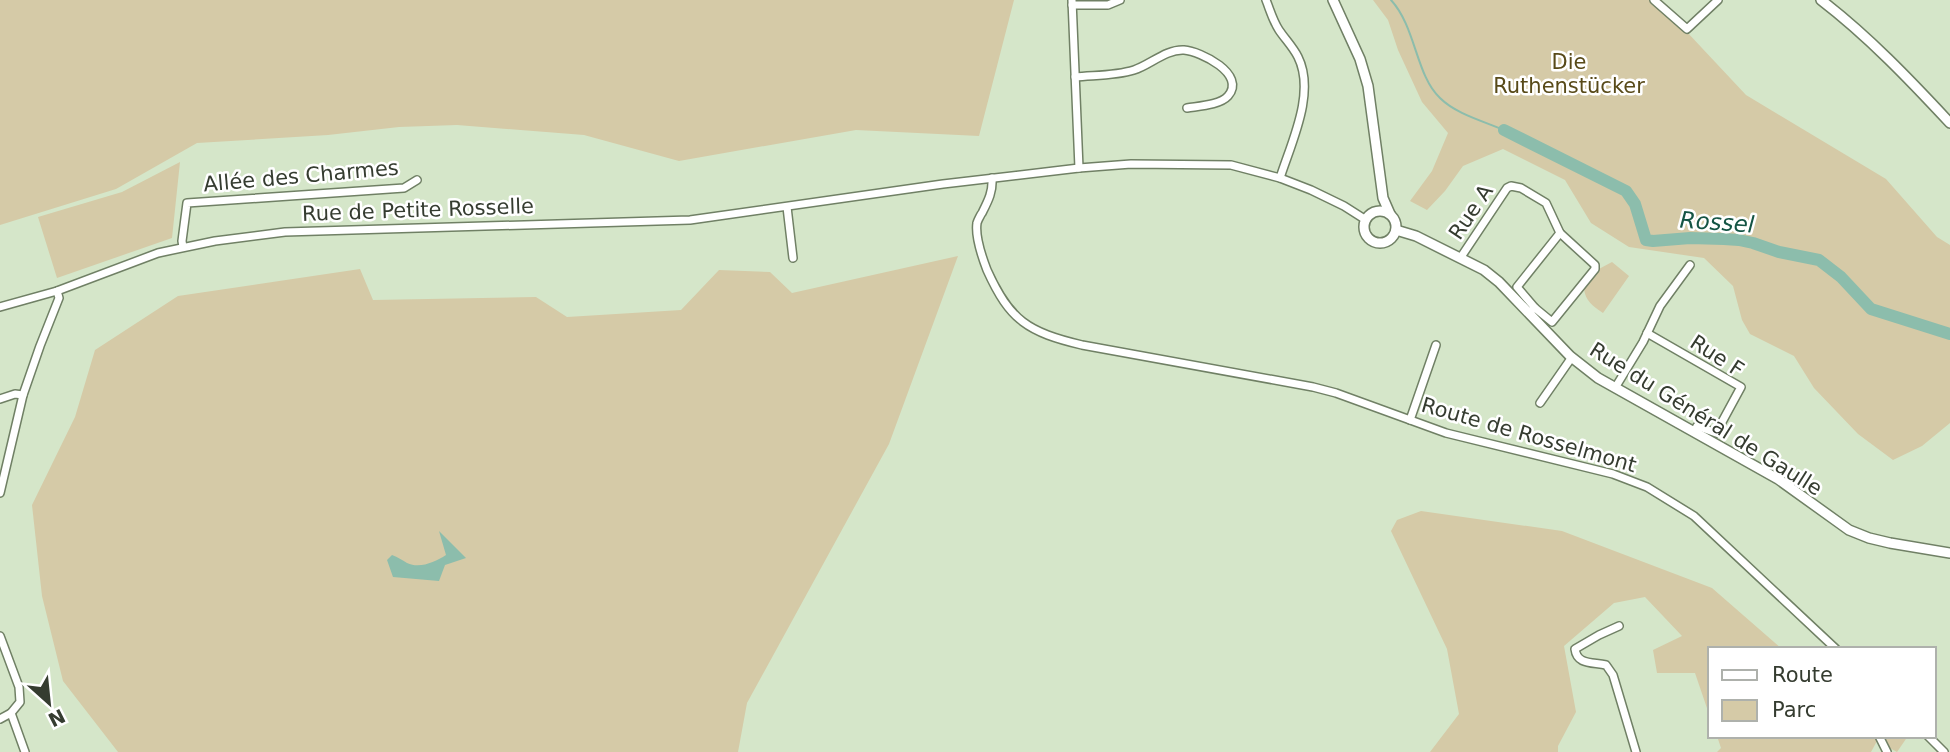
<svg xmlns="http://www.w3.org/2000/svg" width="1950" height="752" font-family="'DejaVu Sans',sans-serif">
  <style>
    .green { fill: #d5caa7 }
    .water { fill: #8cbdac }
    .lines { fill: none; stroke-linecap: round; stroke-linejoin: round }
    .stream { stroke: #8cbdac; stroke-width: 2 }
    .river { stroke: #8cbdac; stroke-width: 12 }
    .minor-casing { stroke: #708065; stroke-width: 10 }
    .major-casing { stroke: #708065; stroke-width: 12 }
    .minor { stroke: #fff; stroke-width: 7 }
    .major { stroke: #fff; stroke-width: 9 }
    .labels { text-anchor: middle; stroke-width: 5; stroke-linejoin: round; paint-order: stroke }
    .park-label { font-size: 21px; fill: #584a19; stroke: #fff }
    .street-label { font-size: 21px; fill: #353c30; stroke: #fff }
    .water-label { font-size: 23px; font-style: italic; fill: #145444; stroke: #fff }
  </style>
  <rect width="100%" height="100%" fill="#d5e6c9"/>
  <!-- green -->
  <g class="green">
    <polygon points="0,0 1014,0 979,136 856,130 679,161 584,135 457,125 399,127 328,135 197,143 116,189 0,225"/>
    <polygon points="1373,0 1657,0 1746,95 1886,179 1937,237 1950,245 1950,423 1922,446 1893,460 1858,434 1814,388 1794,356 1750,334 1742,320 1733,286 1704,258 1629,247 1591,223 1565,180 1503,149 1463,166 1445,191 1427,210 1410,201 1432,171 1448,133 1422,102 1398,50 1388,20"/>
    <polygon points="180,162 172,238 57,278 38,217 122,192"/>
    <polygon points="958,256 889,444 747,703 738,752 118,752 63,681 42,596 32,505 75,417 95,350 178,296 360,269 373,300 536,297 567,317 681,310 719,270 770,272 792,293"/>
    <path d="M1612 262 1629 276 1603 313C1593 306 1585 301 1584 288L1597 270Z"/>
    <polygon points="1421,511 1562,531 1712,588 1782,649 1710,649 1710,717 1695,673 1657,673 1653,650 1682,636 1645,597 1614,603 1564,646 1576,712 1558,746 1558,752 1430,752 1459,714 1447,649 1391,531 1397,520"/>
    <polygon points="1717,736 1908,736 1897,752 1877,741 1871,752 1717,752 1721,748"/>
  </g>
  <!-- water -->
  <path class="water" d="M439 531 466 558 445 565 439 581 393 577 387 560 392 555C398 557 402 560 407 563 420 569 435 562 446 555Z"/>
  <g class="lines">
    <!-- stream -->
    <path class="stream" d="M1391 0C1416 27 1416 76 1440 98 1456 114 1483 121 1504 130"/>
    <!-- river -->
    <polyline class="river" points="1504,130 1626,191 1635,204 1646,240 1653,241 1690,238 1724,239 1739,240 1753,243 1779,252 1819,260 1841,277 1871,309 1950,334"/>
    <!-- minor casing -->
    <g class="minor-casing">
      <g id="minor">
        <polyline points="1072,0 1079,168"/>
        <path d="M1266 0C1270 10 1273 21 1279 30 1285 39 1293 47 1298 57 1316 93 1291 143 1280 178"/>
        <polyline points="1654,0 1687,29 1718,0"/>
        <polyline points="1072,5 1108,5 1120,0"/>
        <path d="M1075 77C1094 75 1115 76 1134 70 1150 65 1166 49 1184 50 1200 51 1247 74 1228 96 1220 105 1199 106 1187 108"/>
        <path d="M992 178C993 192 988 201 982 213 981 214 977 222 977 223 975 236 982 257 987 270 1010 321 1028 332 1082 345L1313 387 1336 393 1446 433 1613 474 1647 487 1694 516 1836 649"/>
        <polyline points="787,207 793,258"/>
        <polyline points="183,247 182,241 187,203 404,188 417,180"/>
        <polyline points="1461,257 1507,188 1511,186 1521,188 1546,203 1560,233 1517,287 1535,308"/>
        <polyline points="0,307 57,291 158,253 215,241 285,232 690,220 943,184 1079,168 1131,164 1231,165 1280,178 1311,190 1344,206 1366,220"/>
        <polyline points="1532,310 1535,308 1552,322 1595,269 1595,265 1560,233"/>
        <polyline points="1647,333 1741,387 1716,433 1697,426 1694,432"/>
        <polyline points="1615,388 1643,342 1660,306 1690,265"/>
        <polyline points="0,399 15,394 23,395"/>
        <polyline points="1540,403 1572,357"/>
        <polyline points="1410,420 1436,345"/>
        <polyline points="0,493 23,395 40,346 59,298 57,291"/>
        <path d="M1619 626 1599 635 1575 649C1577 665 1592 662 1606 665L1613 675 1636 752"/>
        <polyline points="0,636 19,687 20,702 11,713 0,719"/>
        <polyline points="11,713 25,752"/>
        <polyline points="1879,736 1887,752"/>
        <polyline points="1928,736 1944,752"/>
      </g>
    </g>
    <!-- major casing -->
    <g class="major-casing">
      <g id="major">
        <polyline points="1333,0 1360,59 1368,86 1383,198 1390,214"/>
        <path d="M1821 0C1868 36 1910 80 1950 123"/>
        <circle cx="1380" cy="227" r="16"/>
        <polyline points="1396,230 1416,236 1484,270 1499,282 1570,356 1598,378 1778,479 1849,530 1869,538 1890,543 1950,553"/>
      </g>
    </g>
    <!-- minor -->
    <use href="#minor" class="minor"/>
    <!-- major -->
    <use href="#major" class="major"/>
  </g>
  <g class="labels">
    <!-- park labels -->
    <g class="park-label">
      <text x="1569" y="69">Die<tspan x="1569" dy="24">Ruthenstücker</tspan></text>
    </g>
    <!-- street labels -->
    <g class="street-label">
      <text transform="translate(301 176) rotate(-5)" y="7">Allée des Charmes</text>
      <text transform="translate(418 210) rotate(-2)" y="7">Rue de Petite Rosselle</text>
      <text transform="translate(1471 212) rotate(-56)" y="7">Rue A</text>
      <text transform="translate(1717 356) rotate(33)" y="7">Rue F</text>
      <text transform="translate(1706 419) rotate(32)" y="7">Rue du Général de Gaulle</text>
      <text transform="translate(1529 435) rotate(16)" y="7">Route de Rosselmont</text>
    </g>
    <!-- water labels -->
    <g class="water-label">
      <text transform="translate(1717 222) rotate(4)" y="8">Rossel</text>
    </g>
  </g>
  <!-- legend -->
  <rect x="1708" y="647" width="228" height="91" fill="#ffffff" stroke="#aeb1ac" stroke-width="2"/>
  <rect x="1722" y="670" width="35" height="10" fill="#ffffff" stroke="#aeb1ac" stroke-width="2"/>
  <text x="1772" y="682" font-size="21" fill="#353c30">Route</text>
  <rect x="1722" y="700" width="35" height="21" fill="#d5caa7" stroke="#aeb1ac" stroke-width="2"/>
  <text x="1772" y="717" font-size="21" fill="#353c30">Parc</text>
  <!-- north arrow -->
  <g transform="translate(49 703) rotate(153)" stroke="#ffffff" stroke-width="5" paint-order="stroke">
  <path d="M0-5L12 26L0 18L-12 26Z" fill="#353c30"/>
  <text y="-10" font-size="19" font-weight="bold" text-anchor="middle" fill="#353c30">N</text>
  </g>
</svg>
